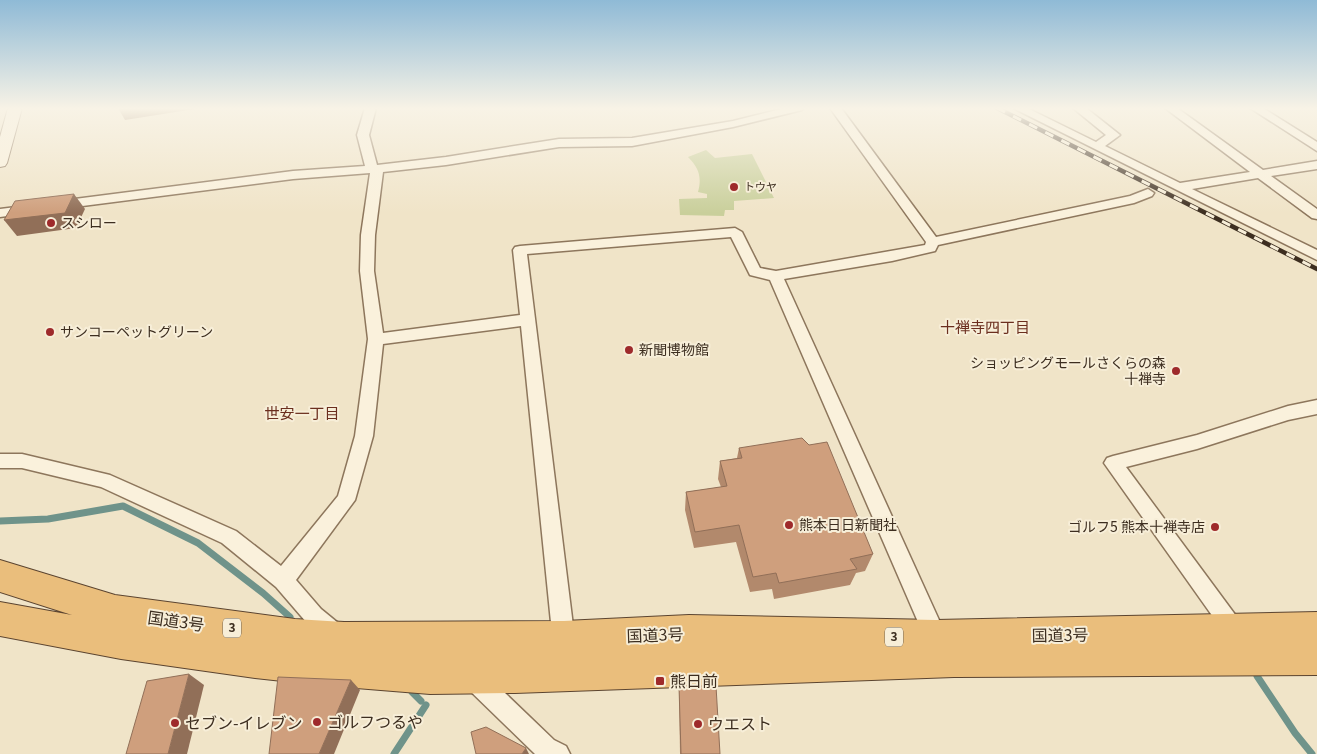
<svg xmlns="http://www.w3.org/2000/svg" width="1317" height="754" font-family="Georgia,'Noto Sans JP',serif">
  <style>
    .green { fill: #c9cf9b }
    .lines { fill: none; stroke-linecap: round; stroke-linejoin: round }
    .stream { stroke: #6f938a; stroke-width: 7 }
    .minor-casing { stroke: #8d765c; stroke-width: 3 }
    .tertiary-casing { stroke: #8d765c; stroke-width: 2 }
    .trunk-casing { stroke: #5b4430; stroke-width: 2 }
    .minor { fill: #faf1dc; fill-rule: evenodd }
    .tertiary { fill: #faf1dc; fill-rule: evenodd }
    .trunk { fill: #eabe7c; fill-rule: evenodd }
    .rail-casing { stroke: #3d2e20; stroke-width: 4.5 }
    .rail { stroke: #f7eed8; stroke-width: 3; stroke-dasharray: 9; stroke-linecap: butt }
    .wall { fill: #b2896c }
    .shaded-wall { fill: #916f58 }
    .building { fill: #cf9f7d; stroke: #916f58 }
    .poi-dot { fill: #9e2a2b; stroke: #f7eed8; stroke-width: 2 }
    .labels { text-anchor: middle; stroke-width: 4; stroke-linejoin: round; paint-order: stroke }
    .far-poi-label { font-size: 11px; fill: #3d2e20; stroke: #f7eed8; text-anchor: start }
    .shield { fill: #f7eed8; stroke: #756857; stroke-width: 1 }
    .shield-label { font-size: 12px; font-weight: bold; fill: #3d2e20 }
    .poi-label { font-size: 14px; fill: #3d2e20; stroke: #f7eed8; text-anchor: start }
    .neighbourhood-label { font-size: 15px; fill: #6b2e1e; stroke: #f7eed8 }
    .near-street-label { font-size: 16px; fill: #3d2e20; stroke: #f7eed8 }
    .near-poi-label { font-size: 16px; fill: #3d2e20; stroke: #f7eed8; text-anchor: start }
  </style>
  <rect width="100%" height="100%" fill="#f0e4c8"/>
  <!-- green -->
  <path class="green" d="M706 150 715 158 752 154 774 198 734 201V210H725L724 216 680 215 679 199 707 198V194L698 192C702 177 699 168 688 157Z"/>
  <g class="lines">
    <!-- stream -->
    <g class="stream">
      <polyline points="0,521 48,519 123,506 198,543 263,593 290,617"/>
      <polyline points="1257,676 1295,733 1312,754"/>
      <polyline points="412,692 421,701"/>
      <polyline points="394,754 426,705"/>
    </g>
    <!-- minor casing -->
    <g class="minor-casing">
      <g id="minor">
        <polygon points="365,108 376,108 369,135 377,165 446,157 559,139 632,138 733,121 785,108 804,108 802,110 733,127 632,146 559,147 446,165 383,172 375,235 374,271 383,333 520,315 513,250 515,247 520,246 735,228 742,232 760,268 776,271 925,245 926,242 830,108 841,108 936,237 1130,196 1148,189 1154,193 1152,196 1134,203 938,245 935,251 892,261 784,279 944,631 947,638 944,645 936,649 928,645 770,280 750,275 731,237 527,254 575,642 572,649 564,653 556,649 553,642 521,326 383,344 373,436 355,500 296,580 321,609 343,627 347,634 343,641 336,644 329,641 307,623 276,587 222,543 101,487 22,468 0,468 0,454 22,454 110,475 236,531 281,566 338,496 355,436 368,339 360,271 361,235 370,173 293,179 59,209 53,205 59,201 293,171 365,166 357,135"/>
        <polygon points="1013,108 1027,108 1096,142 1106,135 1073,108 1086,108 1120,135 1105,146 1180,183 1250,172 1165,108 1177,108 1263,170 1317,161 1317,169 1271,176 1317,209 1317,219 1312,218 1258,178 1192,189 1317,250 1317,260"/>
        <polygon points="1250,108 1263,108 1317,142 1317,151"/>
        <polygon points="32,205 37,206 39,209 37,212 0,217 0,209"/>
        <polygon points="1317,400 1317,414 1288,420 1197,449 1126,467 1242,624 1246,631 1242,638 1235,641 1228,638 1104,463 1107,458 1113,456 1197,435 1288,406"/>
        <polygon points="474,668 482,671 554,740 566,746 570,754 535,754 466,687 463,679 466,671"/>
      </g>
    </g>
    <!-- tertiary casing -->
    <g class="tertiary-casing">
      <polygon id="tertiary" points="8,108 22,108 7,163 5,166 0,167 0,137"/>
    </g>
    <!-- trunk casing -->
    <g class="trunk-casing">
      <polygon id="trunk" points="0,560 115,595 295,619 344,622 564,621 689,615 936,620 1317,612 1317,675 954,677 515,693 430,694 319,685 255,678 121,659 0,636 0,602 72,615 0,592"/>
    </g>
    <!-- minor -->
    <use href="#minor" class="minor"/>
    <!-- tertiary -->
    <use href="#tertiary" class="tertiary"/>
    <!-- trunk -->
    <use href="#trunk" class="trunk"/>
    <!-- rail casing -->
    <g class="rail-casing">
      <polyline id="rail" points="997,108 1317,269"/>
    </g>
    <!-- rail -->
    <use href="#rail" class="rail"/>
  </g>
  <!-- wall -->
  <g class="wall">
    <polygon points="739,448 873,554 865,571 856,573 850,585 774,599 772,589 750,592 736,542 694,548 685,510 686,492 721,487 718,479 720,461 737,458"/>
    <polygon points="679,686 720,754 680,754"/>
  </g>
  <!-- shaded-wall -->
  <g class="shaded-wall">
    <polygon points="118,108 201,108 125,120"/>
    <polygon points="74,194 85,209 76,228 17,236 4,220"/>
    <polygon points="189,674 204,685 187,754 168,754"/>
    <polygon points="351,680 360,690 334,754 319,754"/>
    <polygon points="526,748 529,754 522,754"/>
  </g>
  <!-- building -->
  <g class="building">
    <polygon points="74,194 65,213 4,220 15,201"/>
    <polygon points="802,438 809,445 827,442 873,554 850,559 857,569 779,583 776,573 753,577 739,525 695,532 686,492 727,486 720,461 742,458 739,448"/>
    <polygon points="189,674 168,754 126,754 147,681"/>
    <polygon points="278,677 351,680 319,754 269,754"/>
    <polygon points="679,686 716,686 720,754 681,754"/>
    <polygon points="486,727 526,748 522,754 476,754 471,732"/>
  </g>
  <!-- sky -->
  <linearGradient id="sky" x2="0" y2="1"><stop stop-color="#8fbad6"/><stop offset="0.51" stop-color="#f8f3e6"/><stop offset="1" stop-color="#f8f3e6" stop-opacity="0"/></linearGradient>
  <rect width="1317" height="213" fill="url(#sky)"/>
  <!-- markers -->
  <g class="poi-dot">
    <circle cx="734" cy="187" r="5"/>
    <circle cx="51" cy="223" r="5"/>
    <circle cx="50" cy="332" r="5"/>
    <circle cx="629" cy="350" r="5"/>
    <circle cx="1176" cy="371" r="5"/>
    <circle cx="789" cy="525" r="5"/>
    <circle cx="1215" cy="527" r="5"/>
    <rect x="655" y="676" width="10" height="10" rx="2.5"/>
    <circle cx="317" cy="722" r="5"/>
    <circle cx="175" cy="723" r="5"/>
    <circle cx="698" cy="724" r="5"/>
  </g>
  <g class="labels">
    <!-- far-poi labels -->
    <g class="far-poi-label">
      <text x="744" y="191">トウヤ</text>
    </g>
    <!-- shield labels -->
    <g class="shield">
      <rect x="223" y="618.5" width="18" height="19" rx="4"/>
      <rect x="885" y="627.5" width="18" height="19" rx="4"/>
    </g>
    <g class="shield-label">
      <text x="232" y="632">3</text>
      <text x="894" y="641">3</text>
    </g>
    <!-- poi labels -->
    <g class="poi-label">
      <text x="61" y="228">スシロー</text>
      <text x="60" y="337">サンコーペットグリーン</text>
      <text x="639" y="355">新聞博物館</text>
      <text x="1166" y="368" text-anchor="end">ショッピングモールさくらの森<tspan x="1166" dy="16">十禅寺</tspan></text>
      <text x="799" y="530">熊本日日新聞社</text>
      <text x="1205" y="532" text-anchor="end">ゴルフ5 熊本十禅寺店</text>
    </g>
    <!-- neighbourhood labels -->
    <g class="neighbourhood-label">
      <text x="985" y="333">十禅寺四丁目</text>
      <text x="302" y="419">世安一丁目</text>
    </g>
    <!-- near-street labels -->
    <g class="near-street-label">
      <text transform="translate(176 621) rotate(8)" y="6">国道3号</text>
      <text transform="translate(655 635) rotate(-2)" y="6">国道3号</text>
      <text transform="translate(1060 635) rotate(-1)" y="6">国道3号</text>
    </g>
    <!-- near-poi labels -->
    <g class="near-poi-label">
      <text x="670" y="687">熊日前</text>
      <text x="327" y="728">ゴルフつるや</text>
      <text x="185" y="729">セブン-イレブン</text>
      <text x="708" y="730">ウエスト</text>
    </g>
  </g>
</svg>
